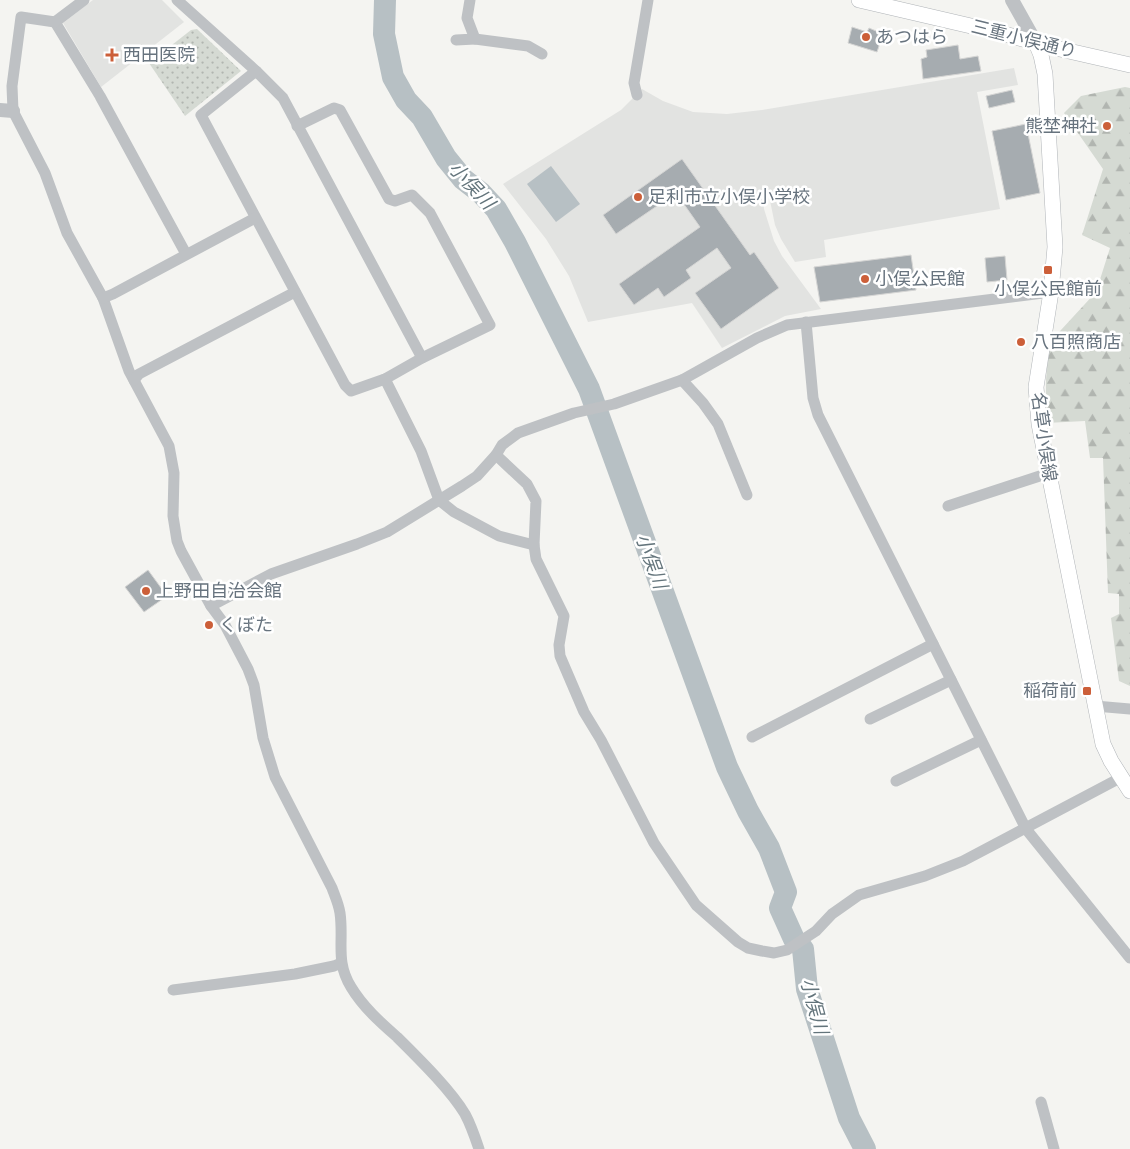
<svg xmlns="http://www.w3.org/2000/svg" width="1130" height="1149" font-family="'Sofia Sans Condensed','Noto Sans JP',sans-serif">
  <style>
    .built { fill: #e2e3e1 }
    .forest { fill: url(#forest-firs) }
    .park { fill: url(#park-dots) }
    .water { fill: #b7c0c4 }
    .lines { fill: none; stroke-linecap: round; stroke-linejoin: round }
    .river { stroke: #b7c0c4; stroke-width: 22 }
    .building { fill: #a6acb0; stroke: #d5d5d4 }
    .secondary-casing { stroke: #b0b4b8; stroke-width: 16 }
    .minor { stroke: #bec1c4; stroke-width: 11 }
    .tertiary { stroke: #bec1c4; stroke-width: 14 }
    .secondary { stroke: #fff; stroke-width: 15 }
    .poi-dot { fill: #cc5f39; stroke: #fff; stroke-width: 2 }
    .labels { text-anchor: middle; stroke-width: 5; stroke-linejoin: round; paint-order: stroke }
    .poi-label { font-size: 18px; fill: #67737e; stroke: #fff; text-anchor: start }
    .street-label { font-size: 18px; fill: #67737e; stroke: #fff }
    .water-label { font-size: 19px; font-style: italic; fill: #63747b; stroke: #fff }
  </style>
  <defs>
    <pattern id="forest-firs" width="22" height="20" patternUnits="userSpaceOnUse" patternTransform="scale(1.25)"><rect width="22" height="20" fill="#d5dad3"/><path d="M5 1l3.5 6h-7zM16 11l3.5 6h-7z" fill="#b1b5b0"/></pattern>
    <pattern id="park-dots" width="8" height="8" patternUnits="userSpaceOnUse" patternTransform="scale(1.25)"><rect width="8" height="8" fill="#d5dad3"/><path d="M2 2h.1M6 6h.1" fill="none" stroke="#b1b5b0" stroke-width="1.8" stroke-linecap="round"/></pattern>
  </defs>
  <rect width="100%" height="100%" fill="#f4f4f1"/>
  <!-- built -->
  <g class="built">
    <polygon points="93,0 162,0 184,22 101,87 63,23"/>
    <polygon points="1014,68 1018,85 977,92 1000,209 824,240 826,257 795,262 781,239 775,225 767,186 762,185 764,209 774,241 782,256 821,309 785,316 722,348 692,303 588,322 569,276 546,239 503,184 621,110 642,89 663,101 693,112 727,114 762,110"/>
  </g>
  <!-- forest -->
  <polygon class="forest" points="1125,87 1130,88 1130,686 1119,681 1111,618 1119,614 1119,594 1108,593 1103,458 1090,458 1085,421 1046,423 1046,380 1049,343 1096,292 1110,248 1082,235 1103,169 1064,113 1081,96"/>
  <!-- park -->
  <polygon class="park" points="197,29 241,71 185,116 149,63 191,30"/>
  <!-- water -->
  <polygon class="water" points="551,166 580,204 556,222 527,184"/>
  <g class="lines">
    <!-- river -->
    <polyline class="river" points="385,0 384,34 393,77 406,100 422,117 446,158 463,179 481,193 496,209 515,242 589,389 727,767 748,811 769,848 786,892 780,908 794,939 803,949 807,989 849,1118 865,1149"/>
  </g>
  <!-- building -->
  <g class="building">
    <polygon points="852,27 867,32 869,28 883,34 877,52 848,43"/>
    <polygon points="958,45 960,59 978,56 981,71 923,79 921,59 927,57 926,50"/>
    <polygon points="1012,90 1015,102 989,108 986,96"/>
    <polygon points="1026,124 1040,193 1006,200 992,131"/>
    <polygon points="682,159 750,255 754,252 779,288 721,329 695,293 731,268 717,248 686,270 691,278 664,297 658,288 634,305 619,284 700,227 676,193 616,234 603,215"/>
    <polygon points="911,255 916,290 820,302 814,267"/>
    <polygon points="1005,256 1007,280 987,282 985,258"/>
    <polygon points="148,570 167,596 144,612 125,587"/>
  </g>
  <g class="lines">
    <!-- secondary casing -->
    <g class="secondary-casing">
      <g id="secondary">
        <polyline points="859,0 1001,33 1051,47 1130,65"/>
        <polyline points="1036,43 1041,55 1045,74 1055,247 1051,292 1036,387 1039,424 1103,744 1111,761 1130,791"/>
      </g>
    </g>
    <!-- minor -->
    <g class="minor">
      <polyline points="84,0 55,22 100,96 186,254"/>
      <polyline points="177,0 256,71 283,98 422,358"/>
      <path d="M55 22 21 17 12 86 13 111 45 173 67 233 103 298 129 371 169 446 174 473 173 516 177 541 181 551 211 606 225 625 248 669 254 685 263 738 275 777 332 888C335 896 339 905 340 913 344 941 335 961 351 987 363 1007 380 1022 397 1037 418 1058 450 1089 465 1114 471 1125 475 1137 479 1149"/>
      <polyline points="475,39 528,46 542,54"/>
      <polyline points="456,40 475,39 467,18 470,0"/>
      <polyline points="256,71 201,115 345,385 351,391 385,379 422,358 490,325 430,213 412,195 395,201 389,199 340,110 334,108 297,126"/>
      <polyline points="637,95 634,83 648,0"/>
      <polyline points="103,298 113,294 255,218"/>
      <polyline points="806,322 813,398 818,415 1026,829 1130,958"/>
      <polyline points="385,379 421,451 439,500 454,512 499,536 534,545"/>
      <polyline points="134,380 139,374 295,292"/>
      <polyline points="682,380 703,403 718,424 747,495"/>
      <polyline points="496,455 527,484 536,501 534,545 536,559 564,616 559,645 560,656 584,712 601,740 654,843 696,905 738,942 748,948 762,951 774,953 787,950 816,931 832,914 859,895 925,876 963,861 1120,778"/>
      <polyline points="948,506 1049,473"/>
      <polyline points="211,606 271,574 357,544 387,532 462,486 477,476 496,455 502,445 518,433 574,413 614,404 682,380 757,338 787,325 1051,292"/>
      <polyline points="1095,706 1130,709"/>
      <polyline points="870,719 951,680"/>
      <polyline points="752,737 933,644"/>
      <polyline points="896,781 981,740"/>
      <polyline points="173,990 295,974 334,966 341,963"/>
      <polyline points="1041,1102 1054,1149"/>
    </g>
    <!-- tertiary -->
    <g class="tertiary">
      <polyline points="1012,0 1036,43"/>
      <polyline points="0,110 13,111"/>
    </g>
    <!-- secondary -->
    <use href="#secondary" class="secondary"/>
  </g>
  <!-- markers -->
  <g class="poi-dot">
    <circle cx="866" cy="37" r="5"/>
    <path d="M109.5 47.5h5v5h5v5h-5v5h-5v-5h-5v-5h5z"/>
    <circle cx="1107" cy="126" r="5"/>
    <circle cx="638" cy="197" r="5"/>
    <rect x="1043" y="265" width="10" height="10" rx="2.5"/>
    <circle cx="865" cy="279" r="5"/>
    <circle cx="1021" cy="342" r="5"/>
    <circle cx="146" cy="591" r="5"/>
    <circle cx="209" cy="625" r="5"/>
    <rect x="1082" y="686" width="10" height="10" rx="2.5"/>
  </g>
  <g class="labels">
    <!-- poi labels -->
    <g class="poi-label">
      <text x="876" y="43">あつはら</text>
      <text x="123" y="61">西田医院</text>
      <text x="1097" y="132" text-anchor="end">熊埜神社</text>
      <text x="648" y="203">足利市立小俣小学校</text>
      <text x="875" y="285">小俣公民館</text>
      <text x="1048" y="295" text-anchor="middle">小俣公民館前</text>
      <text x="1031" y="348">八百照商店</text>
      <text x="156" y="597">上野田自治会館</text>
      <text x="219" y="631">くぼた</text>
      <text x="1077" y="697" text-anchor="end">稲荷前</text>
    </g>
    <!-- street labels -->
    <g class="street-label">
      <text transform="translate(1024 39) rotate(14)" y="6">三重小俣通り</text>
      <text transform="translate(1044 437) rotate(82)" y="6">名草小俣線</text>
    </g>
    <!-- water labels -->
    <g class="water-label">
      <text transform="translate(472 185) rotate(47)" y="7">小俣川</text>
      <text transform="translate(652 561) rotate(70)" y="7">小俣川</text>
      <text transform="translate(815 1006) rotate(75)" y="7">小俣川</text>
    </g>
  </g>
</svg>
